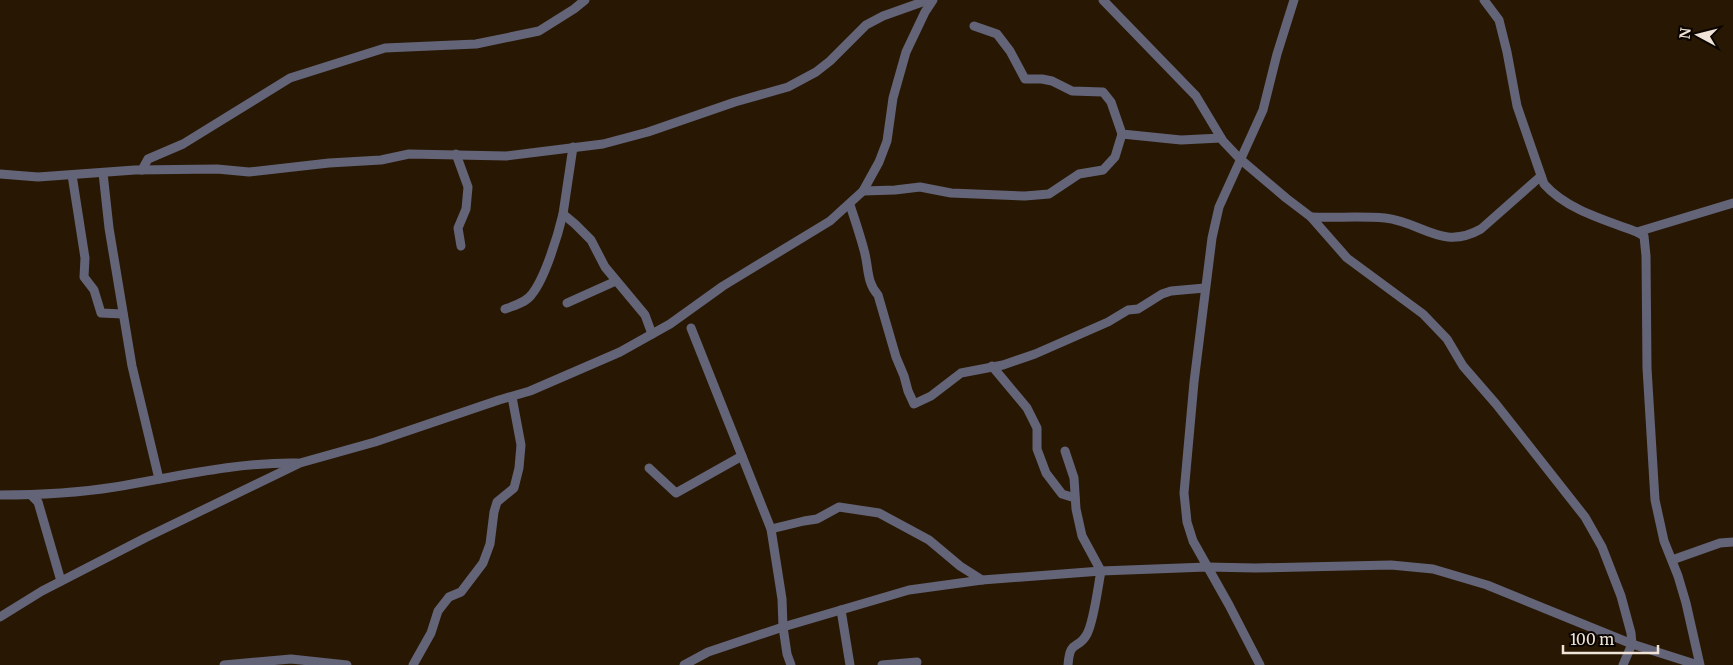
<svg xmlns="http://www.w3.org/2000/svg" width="1733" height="665" font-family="Merriweather,serif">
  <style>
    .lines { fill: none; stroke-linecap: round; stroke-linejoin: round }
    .minor { stroke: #646478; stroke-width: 9 }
  </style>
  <rect width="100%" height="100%" fill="#281803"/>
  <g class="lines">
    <!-- minor -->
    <g class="minor">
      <polyline points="1103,0 1196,96 1223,141 1240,159 1286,198 1311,217 1347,258 1423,314 1447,339 1463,366 1496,404 1585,517 1602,547 1621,596 1631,633 1632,644 1623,665"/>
      <path d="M1484 0 1499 20 1507 52 1517 106 1544 184C1567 210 1605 220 1637 232L1644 236 1646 256 1647 368 1655 500 1664 541 1678 576 1686 603 1700 665"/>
      <polyline points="974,26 997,34 1010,51 1025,79 1042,79 1052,81 1072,91 1103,92 1111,102 1122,134 1181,140 1221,138"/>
      <polyline points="573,147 563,214 575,224 591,240 605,267 645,315 652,334"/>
      <polyline points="456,154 468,187 466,209 458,228 461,246"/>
      <polyline points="142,170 148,159 183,144 290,78 385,48 476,44 539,31 574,9 585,0"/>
      <polyline points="103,173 109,228 132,366 159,479"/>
      <polyline points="0,174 38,177 135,170 217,169 249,172 329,163 381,160 409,154 506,156 603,144 648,132 735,102 788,87 816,72 830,61 866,25 883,16 928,0"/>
      <polyline points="72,175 85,258 84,277 94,290 101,313 123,314"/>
      <polyline points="863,191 895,190 920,187 951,193 1025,196 1049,194 1079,174 1103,170 1115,157 1122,134"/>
      <path d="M850 205C855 220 860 235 864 250 869 267 866 282 878 295L896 357 904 376 908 391 914 404 931 396 961 373 1003 365 1035 354 1108 322 1128 310 1138 309 1162 294 1171 291 1205 288"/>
      <path d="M1311 217C1335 218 1361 216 1385 218 1422 222 1442 251 1481 229L1541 176"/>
      <polyline points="1637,232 1733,203"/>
      <polyline points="567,303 616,281"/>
      <path d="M505 309C514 306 527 302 532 294 545 278 558 235 563 214"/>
      <polyline points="691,328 771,529 782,599 783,627 787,654 791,665"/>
      <polyline points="992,366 1027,408 1037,428 1037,449 1046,473 1062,494 1075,498"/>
      <path d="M1065 451 1074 478 1076 509 1082 536 1101 571C1098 586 1094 621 1087 634 1078 651 1070 638 1068 665"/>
      <polyline points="649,468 676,493 742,456"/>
      <path d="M0 495C39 495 77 493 115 487 175 477 236 462 297 463"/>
      <polyline points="31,495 38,502 61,581"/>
      <polyline points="771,529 804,521 817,519 839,507 879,513 929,540 960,566 982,580"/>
      <polyline points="1672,560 1720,543 1733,542"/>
      <polyline points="841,610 850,665"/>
      <polyline points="0,617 42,591 145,538 300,463 375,442 499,400 530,391 620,352 670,324 723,286 830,221 863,191 879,162 887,141 893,98 906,52 925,12 933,0"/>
      <polyline points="224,665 291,659 347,665"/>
      <polyline points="413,665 431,633 438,611 449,597 461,592 483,563 490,544 494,512 497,502 514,488 519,468 521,445 512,397"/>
      <polyline points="684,665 708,652 783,627 909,590 982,580 1101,571 1207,567 1255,568 1391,565 1433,569 1487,585 1632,644 1698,665"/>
      <polyline points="882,665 917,662 916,665"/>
      <polyline points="1260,665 1229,605 1193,541 1187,522 1184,493 1194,382 1212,238 1219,207 1263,110 1277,54 1294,0"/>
    </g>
  </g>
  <!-- north arrow -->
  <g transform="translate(1698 35) rotate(277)" stroke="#0b0501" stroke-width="4" paint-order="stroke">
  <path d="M0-4L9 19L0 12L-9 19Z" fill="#efe4d7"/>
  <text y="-8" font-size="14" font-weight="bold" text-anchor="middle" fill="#efe4d7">N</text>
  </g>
  <!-- scale -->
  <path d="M1563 645v8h95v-8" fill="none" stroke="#efe4d7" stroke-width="2.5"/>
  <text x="1570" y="645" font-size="15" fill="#efe4d7" stroke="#0b0501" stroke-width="4" paint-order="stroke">100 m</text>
</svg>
